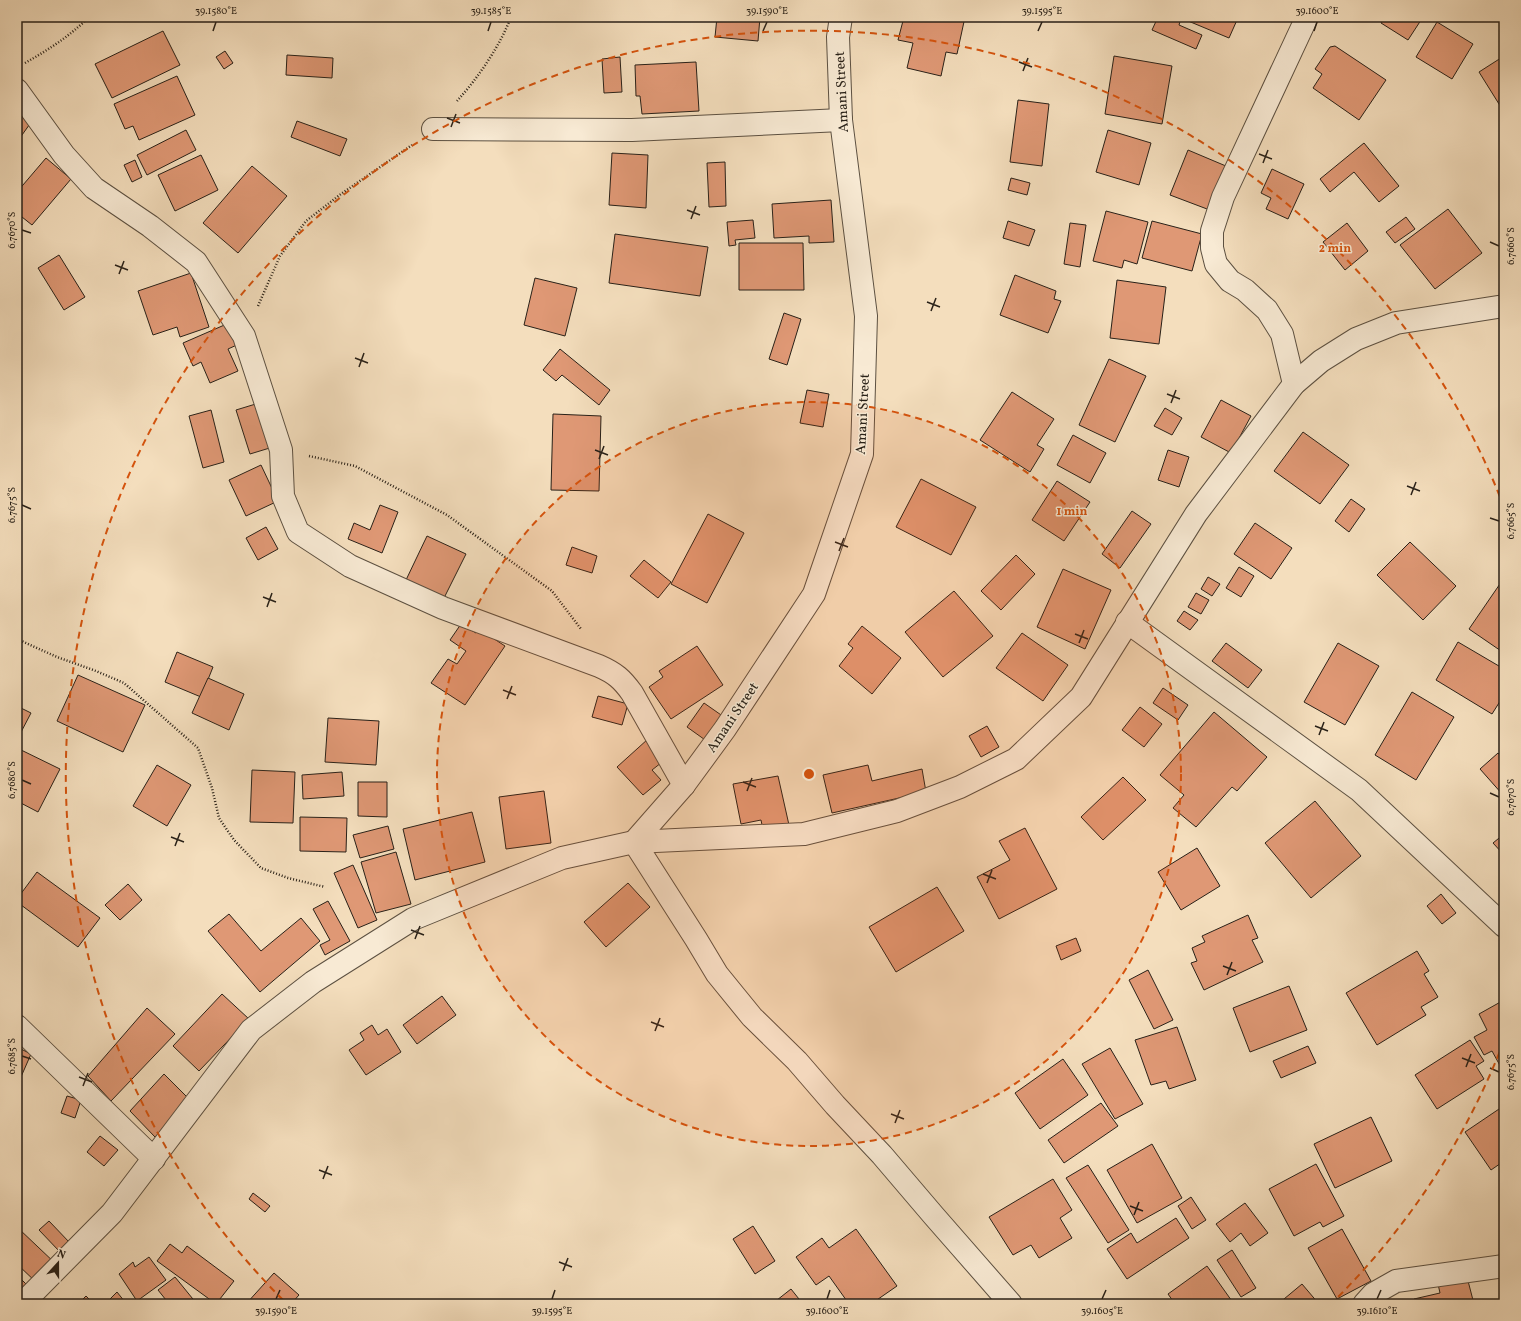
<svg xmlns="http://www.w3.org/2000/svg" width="1521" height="1321" font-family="Vollkorn,serif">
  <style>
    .building { fill: #df9875; stroke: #292118 }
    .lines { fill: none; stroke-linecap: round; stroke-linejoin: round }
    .street-casing { stroke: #5c5041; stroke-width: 24 }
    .path { stroke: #292118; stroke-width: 2.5; stroke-dasharray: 1 2; stroke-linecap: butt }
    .street { stroke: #f8ead4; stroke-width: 22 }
    .ticks { fill: none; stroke: #292118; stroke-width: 1.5 }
    .ring { fill: none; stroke: #d5530d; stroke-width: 2; stroke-dasharray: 7 5 }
    .labels { text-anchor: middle; stroke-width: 3; stroke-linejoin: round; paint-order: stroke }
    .street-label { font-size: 14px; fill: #292118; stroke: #f8ead4 }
    .centre { fill: #d5530d; stroke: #f8ead4; stroke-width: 2 }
    .ring-label { font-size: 12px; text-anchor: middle; font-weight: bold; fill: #d5530d; stroke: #f8ead4; stroke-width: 3; stroke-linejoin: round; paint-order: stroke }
    .neatline { fill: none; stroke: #292118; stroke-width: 1.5 }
    .ticks-label { font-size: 10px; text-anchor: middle; fill: #292118 }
  </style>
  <rect width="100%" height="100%" fill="#f4debd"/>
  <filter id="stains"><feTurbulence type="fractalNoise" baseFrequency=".005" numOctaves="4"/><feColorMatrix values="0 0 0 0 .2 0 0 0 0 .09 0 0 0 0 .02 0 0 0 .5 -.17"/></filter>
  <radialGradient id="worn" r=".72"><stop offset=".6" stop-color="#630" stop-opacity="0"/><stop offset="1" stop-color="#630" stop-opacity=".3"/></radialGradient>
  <!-- building -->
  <g class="building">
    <polygon points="717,17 760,17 758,41 715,37"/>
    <polygon points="904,17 965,17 957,54 946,52 941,76 907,68 913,43 898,40"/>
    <polygon points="1158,17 1230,17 1237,20 1229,38 1181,18 1179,25 1202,35 1196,49 1152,30"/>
    <polygon points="1384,17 1423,17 1408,40 1381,23"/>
    <polygon points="1437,22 1473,44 1452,79 1416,57"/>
    <polygon points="163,31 180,65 112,98 95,64"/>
    <polygon points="1335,46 1386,80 1359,120 1313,88 1322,74 1315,69 1330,47"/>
    <polygon points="225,51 233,63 224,69 216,57"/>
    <polygon points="287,55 333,58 332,78 286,75"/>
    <polygon points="1114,56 1172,66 1162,124 1105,114"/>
    <polygon points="1504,56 1504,112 1479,72"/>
    <polygon points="620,57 622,92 604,93 602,59"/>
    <polygon points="696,62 699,111 642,114 640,96 636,96 635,65"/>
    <polygon points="177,76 195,115 139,140 133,126 125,129 114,104"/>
    <polygon points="1018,100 1049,104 1042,166 1010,162"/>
    <polygon points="17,111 32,121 17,142"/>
    <polygon points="297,121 347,139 340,156 291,137"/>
    <polygon points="186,130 196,150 147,175 137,155"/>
    <polygon points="1108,130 1151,143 1139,185 1096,172"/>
    <polygon points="1364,143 1399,186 1379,202 1354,172 1330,192 1320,179"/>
    <polygon points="1188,150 1233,169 1215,212 1170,195"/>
    <polygon points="612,153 648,155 646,208 609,205"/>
    <polygon points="201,155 218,190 175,211 158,175"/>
    <polygon points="46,158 71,179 32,225 17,213 17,192"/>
    <polygon points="135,160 142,177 132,182 124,165"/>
    <polygon points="725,162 726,206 709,207 707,163"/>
    <polygon points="252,166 287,196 238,253 203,223"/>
    <polygon points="1272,169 1304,184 1288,219 1266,209 1271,198 1261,193"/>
    <polygon points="1011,178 1030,183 1027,195 1008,190"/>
    <polygon points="831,200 834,242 809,243 809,236 774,238 772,204"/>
    <polygon points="1448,209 1482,253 1435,289 1400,245"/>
    <polygon points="1106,211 1148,222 1137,264 1124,260 1122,268 1093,261"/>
    <polygon points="1406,217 1415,229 1395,243 1386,232"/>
    <polygon points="753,220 755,238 735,240 736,245 729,246 727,222"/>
    <polygon points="1008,221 1035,230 1029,246 1003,238"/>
    <polygon points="1152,221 1202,234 1192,271 1142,258"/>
    <polygon points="1070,223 1086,225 1080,267 1064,264"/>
    <polygon points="1347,223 1368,251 1345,270 1323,242"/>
    <polygon points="615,234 708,247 700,296 609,283"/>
    <polygon points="739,243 803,243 804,290 739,290"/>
    <polygon points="59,255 85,297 64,310 38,268"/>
    <polygon points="191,273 209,327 180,337 177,327 153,335 138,291"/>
    <polygon points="1015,275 1056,291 1054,299 1061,301 1048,333 1000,315"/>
    <polygon points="535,278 577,288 565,336 524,325"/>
    <polygon points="1117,280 1166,287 1159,344 1110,338"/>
    <polygon points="784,313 801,319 787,365 769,359"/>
    <polygon points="229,323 239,344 228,349 238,371 210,383 201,362 193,366 183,343"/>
    <polygon points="560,349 610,390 599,405 562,375 556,381 543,370"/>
    <polygon points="1109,359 1146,376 1115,442 1079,425"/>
    <polygon points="807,390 829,394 823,427 800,423"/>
    <polygon points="1012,392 1054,419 1037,445 1044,449 1030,472 980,440"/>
    <polygon points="1221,400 1251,416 1231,453 1201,437"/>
    <polygon points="259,403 273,447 250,454 236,410"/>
    <polygon points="1165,408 1182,418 1172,435 1154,426"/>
    <polygon points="211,410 224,462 203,468 189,416"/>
    <polygon points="553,414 601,416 599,491 551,490"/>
    <polygon points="1303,432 1349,465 1320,504 1274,471"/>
    <polygon points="1073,435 1106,453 1090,483 1057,465"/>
    <polygon points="1168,450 1189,457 1179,487 1158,480"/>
    <polygon points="261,465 278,501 246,516 229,480"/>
    <polygon points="921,479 976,507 951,555 896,527"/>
    <polygon points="1057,481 1090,502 1064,541 1032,520"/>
    <polygon points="1351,499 1365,509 1349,532 1335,521"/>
    <polygon points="380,505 398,512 382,553 348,539 354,523 370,530"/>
    <polygon points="1132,511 1151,524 1120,568 1102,554"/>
    <polygon points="708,514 744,533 707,603 671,584"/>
    <polygon points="1255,523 1292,548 1271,579 1234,554"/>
    <polygon points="266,527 278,549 258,560 246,538"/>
    <polygon points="427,536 466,554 444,598 406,580"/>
    <polygon points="1410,542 1456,586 1423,620 1377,575"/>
    <polygon points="572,547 597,556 592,573 566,565"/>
    <polygon points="1016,555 1035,574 1001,610 981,591"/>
    <polygon points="644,560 671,582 658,598 630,576"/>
    <polygon points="1239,567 1254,576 1241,597 1226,588"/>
    <polygon points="1063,569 1111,590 1085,649 1037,627"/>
    <polygon points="1208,577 1220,584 1212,596 1201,589"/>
    <polygon points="1504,578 1504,653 1469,629"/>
    <polygon points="954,591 993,636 943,677 905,632"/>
    <polygon points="1196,593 1209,600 1201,614 1188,607"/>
    <polygon points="1184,611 1198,620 1190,630 1177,621"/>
    <polygon points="461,624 476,633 479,629 505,646 465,705 431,683 448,659 457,664 466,651 450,640"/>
    <polygon points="862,626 901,658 872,694 839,666 853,648 848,644"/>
    <polygon points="1022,633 1068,665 1043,701 996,668"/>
    <polygon points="1458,642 1504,669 1504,695 1492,714 1436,680"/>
    <polygon points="1226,643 1262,670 1248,688 1212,661"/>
    <polygon points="1338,643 1379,666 1345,725 1304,702"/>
    <polygon points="697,646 723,685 671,719 649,687 663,677 659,671"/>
    <polygon points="177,652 213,667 201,697 165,682"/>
    <polygon points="78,675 145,705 123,752 57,721"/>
    <polygon points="208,678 244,694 229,730 192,713"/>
    <polygon points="1163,688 1188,705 1178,720 1153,703"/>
    <polygon points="1412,692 1454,717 1416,780 1375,755"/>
    <polygon points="598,696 628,704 622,725 592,717"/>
    <polygon points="704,703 724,717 708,742 687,727"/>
    <polygon points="17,706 31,713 19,736 17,735"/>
    <polygon points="1140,707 1162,724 1144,747 1122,730"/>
    <polygon points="1214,712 1267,757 1237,791 1232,787 1196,827 1173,808 1184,795 1160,775"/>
    <polygon points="328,718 379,721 376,765 325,762"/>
    <polygon points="987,726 999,747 981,757 969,736"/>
    <polygon points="648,739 666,759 652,770 661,780 643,795 617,767"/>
    <polygon points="17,748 60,769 38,812 17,801"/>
    <polygon points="1498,753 1504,760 1503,795 1480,769"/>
    <polygon points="157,765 191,785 167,826 133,806"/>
    <polygon points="868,765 872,781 922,769 926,792 832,813 823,775"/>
    <polygon points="252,770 295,772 293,823 250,822"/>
    <polygon points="342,772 344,796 303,799 302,775"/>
    <polygon points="778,776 789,825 763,830 761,820 741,824 733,784"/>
    <polygon points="1123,777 1146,800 1103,840 1081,817"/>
    <polygon points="358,782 387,782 387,817 358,816"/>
    <polygon points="544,791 551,843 506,849 499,797"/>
    <polygon points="1315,801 1361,856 1311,898 1265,843"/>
    <polygon points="472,812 485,862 415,880 403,829"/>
    <polygon points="300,817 347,818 346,852 300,851"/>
    <polygon points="388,826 394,849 360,858 353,835"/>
    <polygon points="1025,828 1057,889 999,919 977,877 1010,860 999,841"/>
    <polygon points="1504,834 1504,855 1493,843"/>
    <polygon points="1197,848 1220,886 1181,910 1158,872"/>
    <polygon points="396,852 411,904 376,913 361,862"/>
    <polygon points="353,865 377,920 358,928 334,873"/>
    <polygon points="37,872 100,918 78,947 17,902 17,899"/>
    <polygon points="628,883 650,907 606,947 584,922"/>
    <polygon points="128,884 142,900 120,920 105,905"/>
    <polygon points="937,887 964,931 896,972 869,927"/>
    <polygon points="1441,894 1456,913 1442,924 1427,906"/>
    <polygon points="328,901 350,941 325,955 320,945 330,940 313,909"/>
    <polygon points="229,914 261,951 301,918 320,941 260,992 208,931"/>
    <polygon points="1248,915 1258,938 1252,940 1263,962 1204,990 1191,963 1197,961 1192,948 1205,942 1202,936"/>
    <polygon points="1076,938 1081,951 1061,960 1056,946"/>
    <polygon points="1417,951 1429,971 1424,974 1438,997 1421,1007 1426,1015 1377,1045 1346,993"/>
    <polygon points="1148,970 1173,1020 1154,1029 1129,980"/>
    <polygon points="1289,986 1307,1030 1250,1052 1233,1008"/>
    <polygon points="222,994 249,1019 199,1071 173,1046"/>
    <polygon points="442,996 456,1015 417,1044 403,1025"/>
    <polygon points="1504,1000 1504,1070 1503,1071 1492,1051 1484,1055 1474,1037 1487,1030 1479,1014"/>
    <polygon points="147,1008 175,1034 111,1101 88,1076"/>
    <polygon points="372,1025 378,1035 387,1029 401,1052 366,1075 349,1050 364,1040 360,1033"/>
    <polygon points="1177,1027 1196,1080 1169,1089 1166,1081 1151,1085 1135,1040"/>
    <polygon points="1470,1040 1484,1061 1476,1066 1484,1079 1437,1109 1415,1075"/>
    <polygon points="1308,1046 1316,1063 1281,1078 1273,1061"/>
    <polygon points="17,1047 31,1054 17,1086"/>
    <polygon points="1110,1048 1143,1104 1115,1119 1082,1064"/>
    <polygon points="1063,1059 1088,1095 1040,1129 1015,1093"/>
    <polygon points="164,1074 191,1101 155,1137 130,1111"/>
    <polygon points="67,1096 81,1100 75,1118 61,1113"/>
    <polygon points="1101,1103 1118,1126 1064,1163 1048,1140"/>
    <polygon points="1502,1107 1504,1110 1504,1161 1491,1170 1465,1132"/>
    <polygon points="1371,1117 1392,1161 1335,1188 1314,1144"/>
    <polygon points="100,1136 118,1150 104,1166 87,1152"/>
    <polygon points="1152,1144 1182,1198 1137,1223 1107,1170"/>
    <polygon points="1316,1164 1344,1216 1323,1227 1320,1222 1294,1236 1269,1189"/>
    <polygon points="1088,1165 1129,1230 1108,1243 1066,1178"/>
    <polygon points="1053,1179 1072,1210 1060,1218 1072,1238 1039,1258 1031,1245 1013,1255 989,1217"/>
    <polygon points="253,1193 270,1206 265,1212 249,1199"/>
    <polygon points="1191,1197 1206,1220 1192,1229 1178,1206"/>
    <polygon points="1245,1203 1268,1233 1250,1246 1241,1233 1230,1242 1216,1224"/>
    <polygon points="1176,1218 1189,1238 1127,1279 1107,1249 1131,1233 1137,1243"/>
    <polygon points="49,1221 70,1243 60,1252 39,1230"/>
    <polygon points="753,1226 775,1261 755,1274 733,1239"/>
    <polygon points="18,1228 57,1265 38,1284 17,1264"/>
    <polygon points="856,1229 897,1286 871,1304 849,1304 829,1276 816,1285 796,1257 822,1238 829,1248"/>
    <polygon points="1342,1229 1371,1281 1337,1299 1308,1248"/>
    <polygon points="170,1244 182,1253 187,1246 234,1281 216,1304 157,1261"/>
    <polygon points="1232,1250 1256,1288 1241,1297 1217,1260"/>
    <polygon points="149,1257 166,1280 137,1301 119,1274 133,1262 135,1267"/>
    <polygon points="1207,1266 1234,1304 1175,1304 1168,1294"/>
    <polygon points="274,1273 299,1295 291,1304 246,1304"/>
    <polygon points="17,1275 30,1288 17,1299"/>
    <polygon points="175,1277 197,1304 161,1304 166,1300 158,1290"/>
    <polygon points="1467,1277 1474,1304 1416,1304 1414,1299 1440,1293 1438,1284"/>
    <polygon points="1302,1284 1319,1304 1278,1304"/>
    <polygon points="791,1289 803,1304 772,1304"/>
    <polygon points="117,1292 125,1302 123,1304 105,1304"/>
    <polygon points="86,1296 94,1304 78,1304"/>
  </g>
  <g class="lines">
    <!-- street casing -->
    <g class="street-casing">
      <g id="street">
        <path d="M17 90 64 155 94 188 150 226 196 262 244 336 281 450 283 496 298 532 350 566 443 608 599 666C615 673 622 679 632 693L684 785"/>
        <polyline points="433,129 632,130 841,120"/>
        <polyline points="1294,384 1282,334 1267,310 1245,290 1230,281 1216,264 1212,248 1212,231 1223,197 1307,17"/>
        <polyline points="1127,622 1359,790 1504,926"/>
        <polyline points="634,842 684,785 725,729 814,594 862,454 866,316 841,120 838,37 841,17"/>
        <polyline points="634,842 696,939 717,974 752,1017 797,1061 835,1105 882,1155 934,1216 1011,1304"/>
        <polyline points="17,1026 154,1159"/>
        <polyline points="22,1304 112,1213 251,1030 313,982 413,919 562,858 634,842 804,834 897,811 960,787 1016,759 1081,697 1196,514 1294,384 1321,361 1356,339 1396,323 1504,306"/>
        <polyline points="1364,1304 1373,1294 1396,1281 1504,1266"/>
      </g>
    </g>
    <!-- path -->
    <g class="path">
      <path d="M25 63C48 50 70 36 89 17"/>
      <path d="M457 101C478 78 500 46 511 17"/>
      <polyline points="258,306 280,256 306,221 341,194 412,145"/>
      <polyline points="309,456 355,466 447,515 552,591 581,629"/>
      <polyline points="17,639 57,657 96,671 124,683 198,748 212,788 219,818 234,840 261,868 288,878 325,887"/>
    </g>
    <!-- street -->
    <use href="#street" class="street"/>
  </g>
  <!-- ticks -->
  <path class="ticks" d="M213 31 216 22M488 31 491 22M763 31 767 22M1038 31 1042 22M1314 31 1317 22M1019 62 1032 67M1023 71 1028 58M447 118 460 123M451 127 456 114M1259 154 1272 159M1263 163 1268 150M687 210 700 215M691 219 696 206M22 230 31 233M1490 242 1499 246M115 265 128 270M119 274 124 261M927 302 940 307M931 311 936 298M355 358 368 363M359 367 364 353M1167 394 1180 399M1171 403 1176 390M595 450 608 455M599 459 604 446M1407 486 1420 491M1411 495 1416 482M22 505 31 509M1490 518 1499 521M835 542 848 547M839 551 844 538M263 597 276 602M267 607 272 593M1075 634 1088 639M1079 643 1084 630M503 690 516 695M507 699 512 686M1315 726 1328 731M1319 735 1324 722M22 780 31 784M743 782 756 787M747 791 752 778M1490 793 1499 797M171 837 184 842M175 846 180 833M983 874 996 879M987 883 992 870M411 930 424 935M415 939 420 926M1223 966 1236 971M1227 975 1232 962M651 1022 664 1027M655 1031 660 1018M22 1056 31 1059M1462 1058 1475 1063M1466 1067 1471 1054M1490 1068 1499 1072M79 1077 92 1082M83 1086 88 1073M891 1114 904 1119M895 1123 900 1110M319 1170 332 1175M323 1179 328 1166M1130 1206 1143 1211M1134 1215 1139 1202M559 1262 572 1267M563 1271 568 1258M276 1299 280 1290M552 1299 555 1290M827 1299 830 1290M1102 1299 1106 1290M1377 1299 1381 1290"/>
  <!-- distance rings -->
  <circle cx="809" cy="774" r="372" fill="#d5530d" fill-opacity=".12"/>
  <g class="ring">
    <circle cx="809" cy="774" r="372"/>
    <path d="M1504 1041A744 744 0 0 1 1335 1300M283 1300A744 744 0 1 1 1504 507"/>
  </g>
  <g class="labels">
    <!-- street labels -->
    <g class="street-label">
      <text transform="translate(841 92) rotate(-93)" y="5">Amani Street</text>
      <text transform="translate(862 414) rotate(-87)" y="5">Amani Street</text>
      <text transform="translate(732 717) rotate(-56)" y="5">Amani Street</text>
    </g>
  </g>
  <circle cx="809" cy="774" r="6" class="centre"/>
  <g class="ring-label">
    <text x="1335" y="252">2 min</text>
    <text x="1072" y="515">1 min</text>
  </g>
  <!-- margin -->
  <rect width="1521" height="1321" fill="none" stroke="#f4debd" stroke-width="44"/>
  <!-- north arrow -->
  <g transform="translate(58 1263) rotate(21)" stroke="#f8ead4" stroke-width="3" paint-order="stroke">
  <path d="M0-3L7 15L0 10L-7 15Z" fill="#292118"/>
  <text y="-6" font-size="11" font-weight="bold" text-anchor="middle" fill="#292118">N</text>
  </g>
  <rect x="22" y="22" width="1477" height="1277" class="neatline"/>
  <g class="ticks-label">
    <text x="216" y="14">39.1580°E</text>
    <text x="491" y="14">39.1585°E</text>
    <text x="767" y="14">39.1590°E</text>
    <text x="1042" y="14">39.1595°E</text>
    <text x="1317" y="14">39.1600°E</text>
    <text transform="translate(11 230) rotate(-90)" y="4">6.7670°S</text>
    <text transform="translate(1510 246) rotate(-90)" y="4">6.7660°S</text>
    <text transform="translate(11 505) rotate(-90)" y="4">6.7675°S</text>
    <text transform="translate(1510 521) rotate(-90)" y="4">6.7665°S</text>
    <text transform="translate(11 780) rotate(-90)" y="4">6.7680°S</text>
    <text transform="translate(1510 797) rotate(-90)" y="4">6.7670°S</text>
    <text transform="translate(11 1056) rotate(-90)" y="4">6.7685°S</text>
    <text transform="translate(1510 1072) rotate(-90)" y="4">6.7675°S</text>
    <text x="276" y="1314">39.1590°E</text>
    <text x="552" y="1314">39.1595°E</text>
    <text x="827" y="1314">39.1600°E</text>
    <text x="1102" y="1314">39.1605°E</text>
    <text x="1377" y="1314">39.1610°E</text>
  </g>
  <rect width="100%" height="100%" filter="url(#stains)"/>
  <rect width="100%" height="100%" fill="url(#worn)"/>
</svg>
